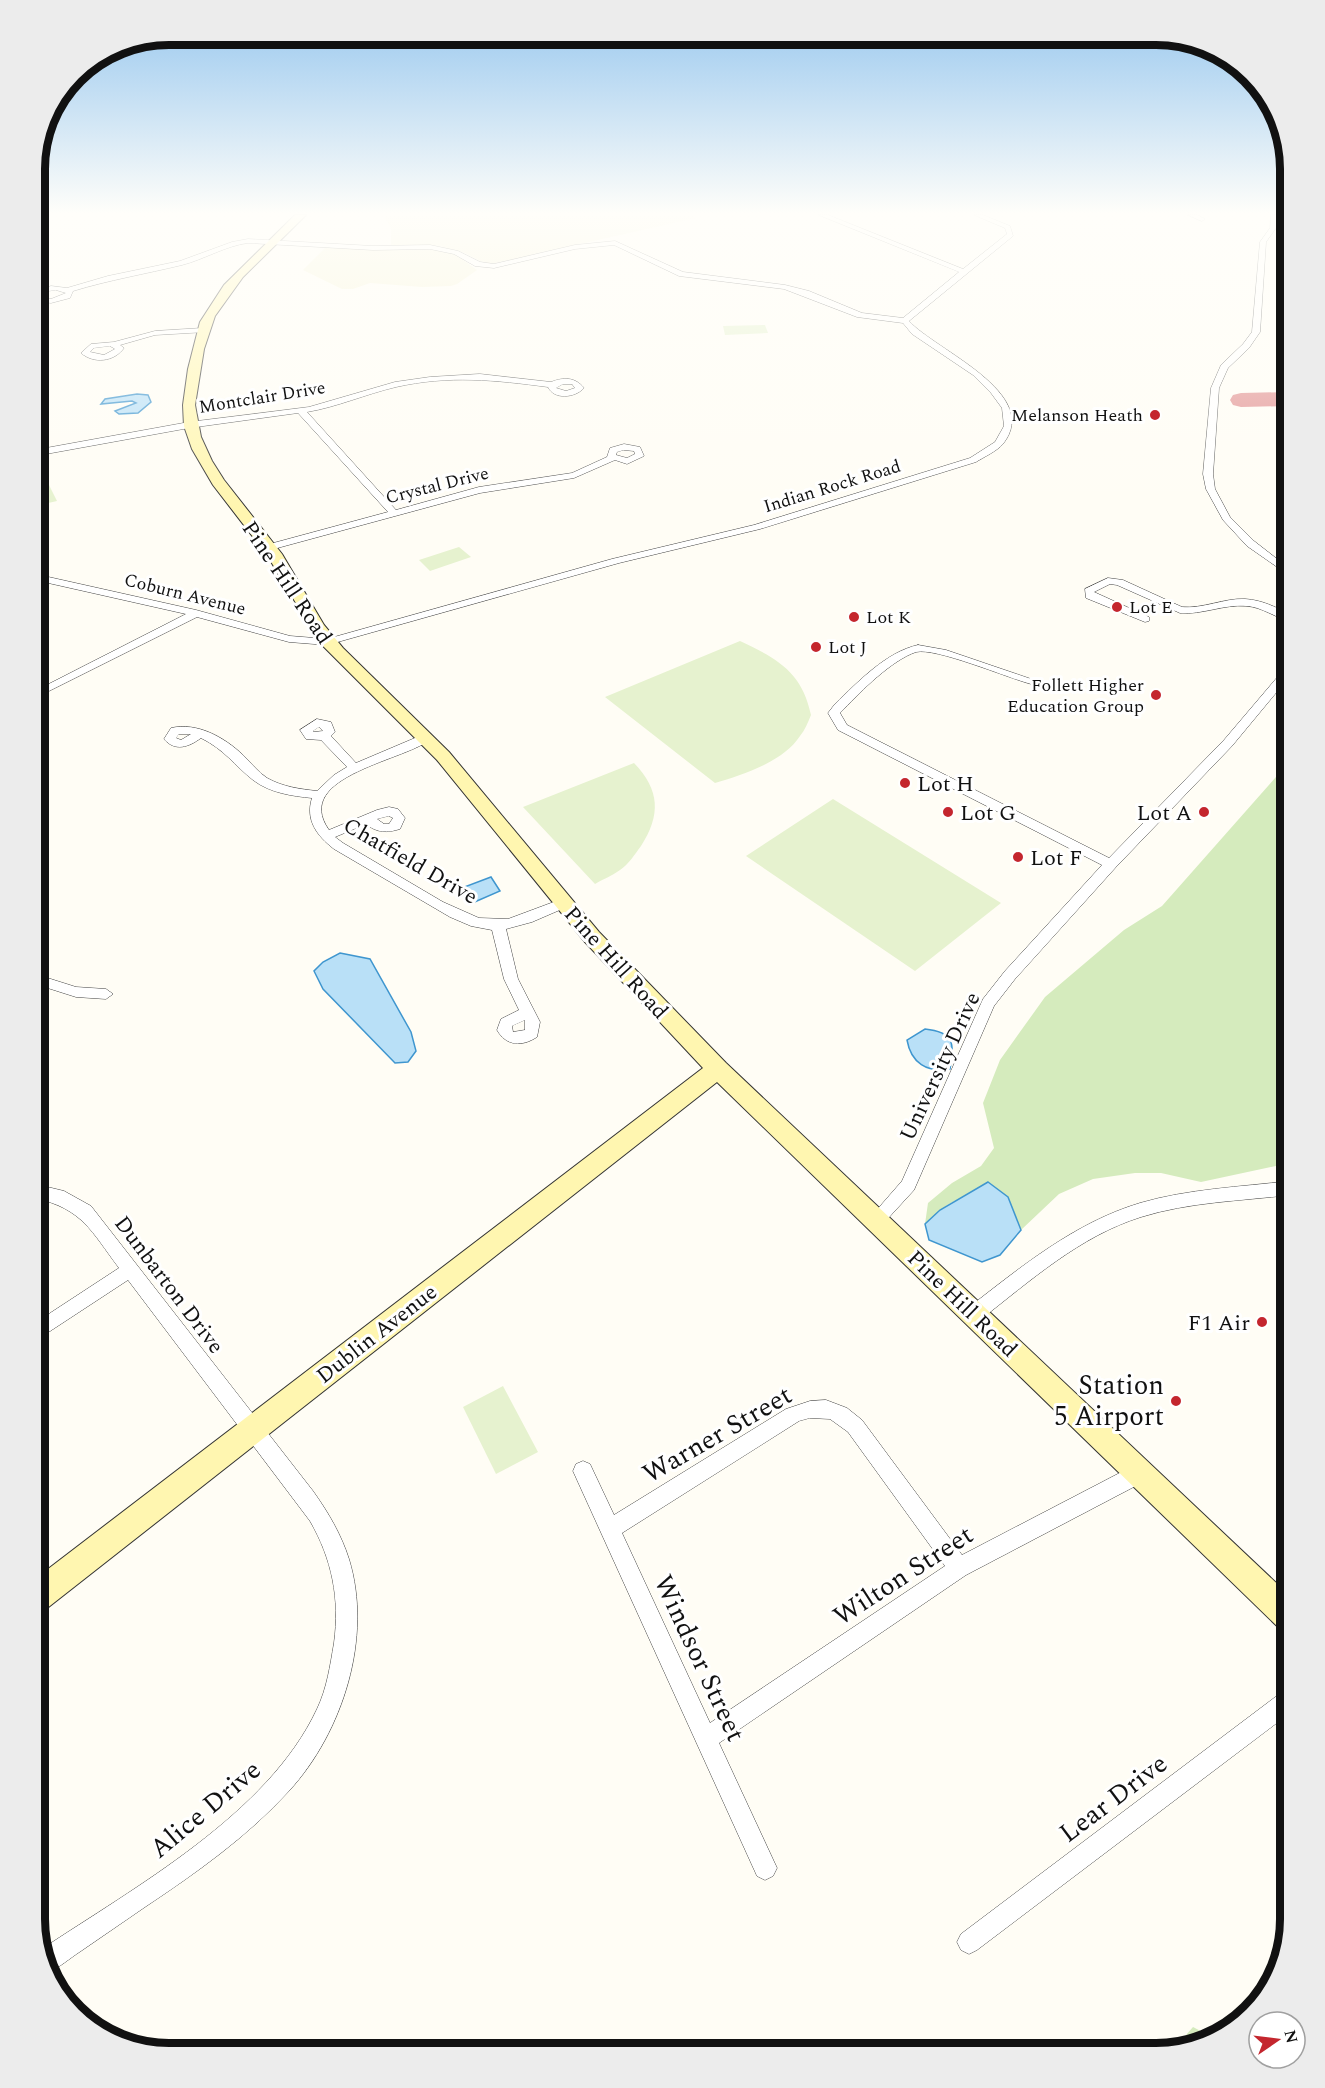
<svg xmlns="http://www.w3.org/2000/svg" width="1325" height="2088" font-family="Spectral,serif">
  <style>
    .farmland { fill: #f6f3d4 }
    .green { fill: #d5ebbd }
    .pitch { fill: #e6f2cf }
    .water { fill: #b9e0f7; stroke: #3f96cf; stroke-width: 1.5 }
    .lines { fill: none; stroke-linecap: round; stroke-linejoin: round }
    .taxiway { fill: #e29292; fill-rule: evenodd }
    .street-casing { stroke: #444; stroke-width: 1 }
    .secondary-casing { stroke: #333; stroke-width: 2 }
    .street { fill: #fff; fill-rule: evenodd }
    .secondary { fill: #fff6b0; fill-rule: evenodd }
    .poi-dot { fill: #c4262e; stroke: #fff; stroke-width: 2 }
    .labels { text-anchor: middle; stroke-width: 6; stroke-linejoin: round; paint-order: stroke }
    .far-street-label { font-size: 18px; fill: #111; stroke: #fff }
    .far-poi-label { font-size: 18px; fill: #111; stroke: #fff; text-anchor: start }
    .street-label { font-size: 22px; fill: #111; stroke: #fff }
    .poi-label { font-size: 22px; fill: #111; stroke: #fff; text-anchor: start }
    .near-poi-label { font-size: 27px; fill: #111; stroke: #fff; text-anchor: end }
    .near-street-label { font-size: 27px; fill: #111; stroke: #fff }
    .rim { fill: none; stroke: #111; stroke-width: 8 }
  </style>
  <rect width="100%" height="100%" fill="#fffdf5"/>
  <!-- farmland -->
  <g class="farmland">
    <polygon points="384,215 692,215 696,218 491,264 480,261 465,253 440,246 391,245 391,229"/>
    <polygon points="325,248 437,250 455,254 477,270 457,284 451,286 422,287 370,283 353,289 342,289 303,270"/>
  </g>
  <!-- green -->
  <g class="green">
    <path d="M1290 761V1163L1201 1182 1161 1173H1135L1093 1179 1059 1194 1021 1230 1008 1197C965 1196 958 1192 925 1224L928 1203 952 1183 981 1166 994 1148 983 1103 1000 1060 1045 997 1124 930 1162 906Z"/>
    <polygon points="1193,2027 1216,2039 1173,2050"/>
  </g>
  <!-- pitch -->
  <g class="pitch">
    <polygon points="765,325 768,333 725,335 723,326"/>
    <polygon points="46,479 57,501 35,506 35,482"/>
    <polygon points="459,547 471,557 430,571 419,560"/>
    <path d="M740 641C778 659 802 672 811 715 808 722 805 730 800 736 783 762 744 774 715 783L605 697Z"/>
    <path d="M634 763C660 790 661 815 641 846 635 854 628 865 620 870 612 876 603 879 595 884L523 807Z"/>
    <polygon points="833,799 1001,903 915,971 746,856"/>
    <polygon points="503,1386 538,1452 496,1474 463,1407"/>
  </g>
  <!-- water -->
  <g class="water">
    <polygon points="137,394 148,395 151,402 138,413 119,414 115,411 136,403 132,401 101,404 105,399"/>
    <polygon points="491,877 500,891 470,904 459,889"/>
    <polygon points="340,953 370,959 411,1032 416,1051 408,1062 395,1063 323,989 314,971 323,962"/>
    <path d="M925 1029C954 1032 955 1043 950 1069 927 1073 911 1063 907 1040Z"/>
    <polygon points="988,1182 1008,1197 1021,1230 1000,1255 982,1262 929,1240 925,1224 940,1210"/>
  </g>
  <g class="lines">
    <!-- taxiway -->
    <polygon class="taxiway" points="1290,392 1290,406 1241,407 1233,405 1230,400 1233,395 1241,393"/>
    <!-- street casing -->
    <g class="street-casing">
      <g id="street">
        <path d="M819 215H828L963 269 1007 234 1005 228 974 215H983L1010 226 1013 236 909 321C935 350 1043 393 1003 444 997 451 984 457 976 462L760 529 619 563 327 645 289 642 197 617 35 698V691L186 614 35 580V574L196 610 290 636 327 639 612 559 754 525 970 458 995 442 1004 426 1002 408 991 393 973 375 912 334 903 323 857 317 784 289 679 276 614 245 575 249 494 268 475 266 454 254 430 249 373 250 248 243C225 246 205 259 182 265 145 274 109 280 73 291L70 298 51 303 36 301V291L51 286 67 288 108 276 180 261 232 242 248 239 373 246 430 245 458 251 480 262 494 264 575 245 615 241 683 272 785 285 809 291 862 313 903 318 959 272ZM56 290 66 293 51 299 39 296 49 291Z"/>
        <polygon points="1188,215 1197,215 1205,219 1202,221"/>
        <polygon points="1271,215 1277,215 1276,228 1266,242 1260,332 1249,348 1228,368 1219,388 1213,474 1215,489 1230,517 1254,541 1290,569 1290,576 1247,546 1223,520 1206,489 1203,474 1211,388 1221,365 1243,344 1252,332 1260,242 1270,228"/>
        <path d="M203 328H206V332L155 335 120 345 124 348C114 362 94 364 81 353L91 344 114 342 155 331ZM110 346 115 349 104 355 90 352 94 348Z"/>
        <path d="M480 374 551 382C564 377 575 377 584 388 575 398 554 400 548 387 495 380 449 375 396 387 366 394 337 407 307 412L396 510 479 487 572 473 607 457 610 448 624 444 640 447 644 456 627 464 615 460 574 478 480 493 270 550 265 547 266 545 388 512 298 413 189 428 35 456V450L189 422 309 407 395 382 430 377ZM563 384H572L575 388 566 391 556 388ZM624 450 634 451 635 454 627 458 616 455 617 452Z"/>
        <path d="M1108 578 1123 580 1182 607C1203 609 1224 598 1245 599 1262 600 1275 607 1290 614V621C1275 618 1263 607 1246 606 1224 604 1202 615 1180 613L1117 585 1110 584 1094 592 1149 617V621L1145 622 1086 598 1085 589Z"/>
        <path d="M918 645 946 650 1037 681 1031 684C1008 678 935 647 916 652 892 660 861 691 844 709L840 713 847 725 1109 858 1224 740 1286 667 1290 666V676L1232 746 1116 867 1015 979 994 1006 914 1190 882 1225 876 1227 870 1225 868 1220 902 1181 983 999 1005 971 1102 865 838 730 828 713 835 704C858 682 886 652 918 645Z"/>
        <path d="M317 719 331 722 335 732 331 736 356 763 422 735 426 734 432 738C410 760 290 775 329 830L377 810 389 807 398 809 405 818 400 829C387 833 377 833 366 824L335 837 343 843 443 902 479 918 508 919 559 900H569L571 903 569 906 532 922 506 929 518 979 540 1022 537 1037C522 1047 506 1046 497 1030L501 1019 519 1010 504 979 492 930 471 926 450 917 334 849C317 836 305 820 312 798 292 796 270 793 253 780 234 765 225 750 201 738 189 747 175 752 164 739L171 728C197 722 224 737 243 755 251 763 258 772 267 778 283 787 300 789 317 791L334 775 347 767 321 740 306 739 300 730ZM319 727 323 731 314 732 313 731ZM179 734H191L181 740 176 738ZM389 816 393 818 389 824H384L377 819ZM525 1020V1030L513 1032 512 1026Z"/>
        <polygon points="35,974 76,987 106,989 113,994 106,999 76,997 35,984"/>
        <path d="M1290 1181V1195C1240 1201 1189 1202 1141 1217 1080 1236 1030 1281 980 1320L974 1322 968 1320 965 1314 968 1308C1021 1267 1074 1223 1140 1203 1188 1189 1240 1187 1290 1181Z"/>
        <path d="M35 1184 64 1191 91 1206 313 1491C328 1512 341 1534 349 1559 373 1637 343 1732 289 1791 247 1837 196 1873 145 1907 124 1922 102 1936 81 1951 70 1958 59 1968 47 1973L42 1949C135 1887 268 1814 317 1709 327 1688 330 1666 334 1643 340 1599 332 1559 310 1521L128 1280 35 1341V1323L119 1268C91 1231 83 1209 35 1198Z"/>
        <path d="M826 1400 847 1408 862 1420 962 1555 1133 1466 1140 1463 1147 1466 1150 1473 1147 1480 966 1575 719 1743 777 1868 773 1876 765 1880 757 1876 573 1471 576 1464 583 1461 590 1464 614 1515 786 1409 810 1401ZM810 1418 830 1419 848 1432 945 1566 710 1723 622 1533 799 1421Z"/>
        <polygon points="1290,1689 1290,1713 977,1950 969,1954 961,1950 957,1942 961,1934 1282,1692"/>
      </g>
    </g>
    <!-- secondary casing -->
    <g class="secondary-casing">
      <polygon id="secondary" points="295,215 306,215 243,277 215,316 204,349 195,405 201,437 212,461 224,480 282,554 324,625 343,648 449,752 599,932 726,1063 1290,1596 1290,1632 1279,1628 717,1082 46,1609 35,1613 35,1579 703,1068 585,942 437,760 320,643 267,555 213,485 192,449 184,426 183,405 188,369 200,322 224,285"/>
    </g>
    <!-- street -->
    <use href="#street" class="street"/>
    <!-- secondary -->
    <use href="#secondary" class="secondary"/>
  </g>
  <!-- sky -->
  <linearGradient id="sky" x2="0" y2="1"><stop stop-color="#95c6ee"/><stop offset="0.42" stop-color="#fffefa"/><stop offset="1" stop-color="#fffefa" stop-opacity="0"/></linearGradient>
  <rect width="1325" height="507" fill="url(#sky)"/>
  <!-- markers -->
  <g class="poi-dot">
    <circle cx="1155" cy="415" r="6"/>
    <circle cx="1117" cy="607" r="6"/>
    <circle cx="854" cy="617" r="6"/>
    <circle cx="816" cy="647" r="6"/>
    <circle cx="1156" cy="695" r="6"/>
    <circle cx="905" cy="783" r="6"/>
    <circle cx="948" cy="812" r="6"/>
    <circle cx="1204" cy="812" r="6"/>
    <circle cx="1018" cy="857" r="6"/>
    <circle cx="1262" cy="1322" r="6"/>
    <circle cx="1176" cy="1401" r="6"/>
  </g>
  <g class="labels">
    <!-- far-street labels -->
    <g class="far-street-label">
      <text transform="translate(262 397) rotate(-9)" y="6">Montclair Drive</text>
      <text transform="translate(437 485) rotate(-14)" y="6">Crystal Drive</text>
      <text transform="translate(832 486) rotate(-17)" y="6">Indian Rock Road</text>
      <text transform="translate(185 594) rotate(14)" y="6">Coburn Avenue</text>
    </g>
    <!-- far-poi labels -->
    <g class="far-poi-label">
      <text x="1143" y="421" text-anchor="end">Melanson Heath</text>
      <text x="1129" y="613">Lot E</text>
      <text x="866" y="623">Lot K</text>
      <text x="828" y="653">Lot J</text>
      <text x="1144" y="691" text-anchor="end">Follett Higher<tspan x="1144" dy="21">Education Group</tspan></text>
    </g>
    <!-- street labels -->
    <g class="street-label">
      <text transform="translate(288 582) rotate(56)" y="8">Pine Hill Road</text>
      <text transform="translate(411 860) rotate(30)" y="8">Chatfield Drive</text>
      <text transform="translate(617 962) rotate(48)" y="8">Pine Hill Road</text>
      <text transform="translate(939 1066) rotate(-65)" y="8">University Drive</text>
      <text transform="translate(170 1284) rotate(53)" y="8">Dunbarton Drive</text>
      <text transform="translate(963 1303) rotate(44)" y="8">Pine Hill Road</text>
      <text transform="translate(376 1333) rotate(-38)" y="8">Dublin Avenue</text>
    </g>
    <!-- poi labels -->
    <g class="poi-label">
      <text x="917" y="791">Lot H</text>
      <text x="960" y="820">Lot G</text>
      <text x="1192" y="820" text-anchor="end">Lot A</text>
      <text x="1030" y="865">Lot F</text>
      <text x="1250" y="1330" text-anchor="end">F1 Air</text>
    </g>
    <!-- near-poi labels -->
    <g class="near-poi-label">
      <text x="1164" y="1394">Station<tspan x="1164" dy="31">5 Airport</tspan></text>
    </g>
    <!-- near-street labels -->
    <g class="near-street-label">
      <text transform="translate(717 1434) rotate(-30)" y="9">Warner Street</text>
      <text transform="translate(903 1575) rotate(-33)" y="9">Wilton Street</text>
      <text transform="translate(700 1658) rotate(65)" y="9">Windsor Street</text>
      <text transform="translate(1113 1798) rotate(-37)" y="9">Lear Drive</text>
      <text transform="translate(205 1809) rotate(-40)" y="9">Alice Drive</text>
    </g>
  </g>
  <!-- crop -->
  <path d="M0 0H1325V2088H0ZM169 45H1156A124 124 0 0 1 1280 169V1919A124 124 0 0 1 1156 2043H169A124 124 0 0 1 45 1919V169A124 124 0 0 1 169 45Z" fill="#ececec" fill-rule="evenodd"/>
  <path class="rim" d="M169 45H1156A124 124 0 0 1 1280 169V1919A124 124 0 0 1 1156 2043H169A124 124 0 0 1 45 1919V169A124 124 0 0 1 169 45Z"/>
  <!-- north arrow -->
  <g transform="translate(1277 2040) rotate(76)"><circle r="28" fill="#ffffff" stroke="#a0a0a0" stroke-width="1.5"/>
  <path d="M0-4.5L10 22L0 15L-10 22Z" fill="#c4262e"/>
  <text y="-9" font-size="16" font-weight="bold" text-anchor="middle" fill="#111111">N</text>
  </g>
</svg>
